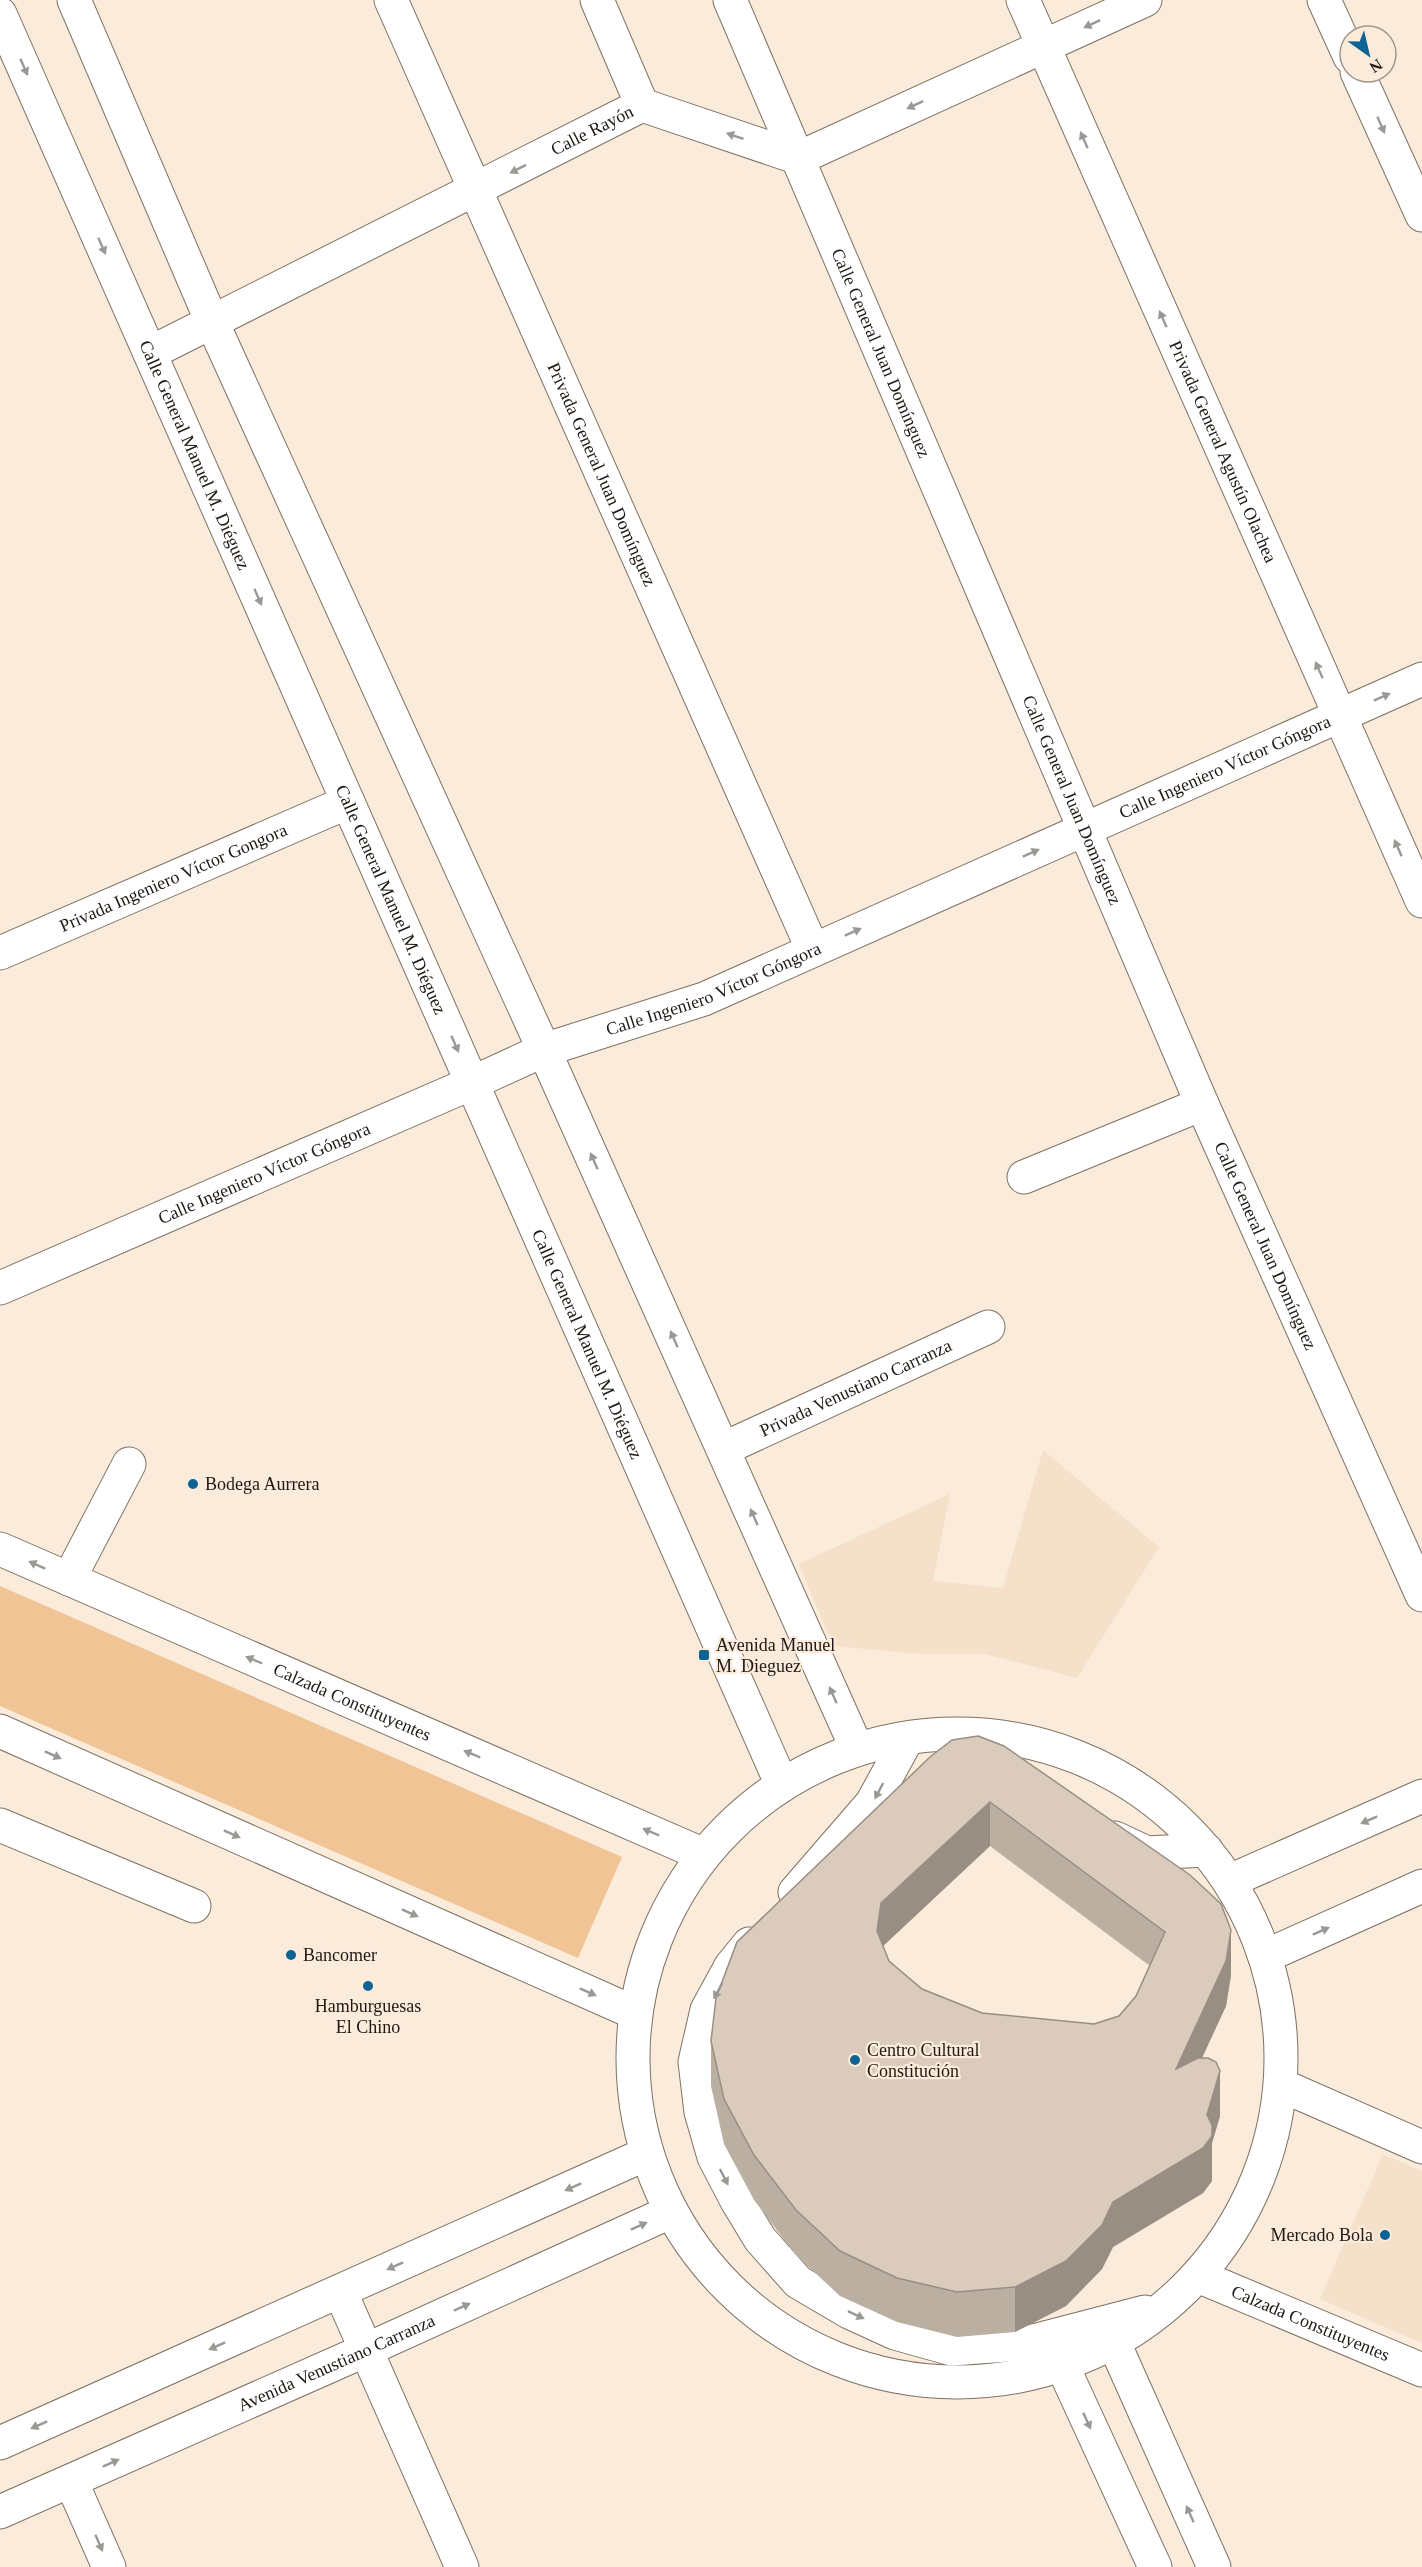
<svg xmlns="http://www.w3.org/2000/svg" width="1422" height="2567" font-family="'Times New Roman',serif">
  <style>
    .built { fill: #f5e0ca }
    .green { fill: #f0c495 }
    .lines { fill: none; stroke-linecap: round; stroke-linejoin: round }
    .minor-casing { stroke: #7e7163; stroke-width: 35 }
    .minor { stroke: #fff; stroke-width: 33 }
    .wall { fill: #bbafa2; fill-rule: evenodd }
    .shaded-wall { fill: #998e84 }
    .building { fill: #dacbbc; stroke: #998e84; stroke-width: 1.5; fill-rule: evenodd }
    .oneway { fill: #9a9895 }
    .poi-dot { fill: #0d6394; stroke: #fbebdb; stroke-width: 2 }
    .labels { text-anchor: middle; stroke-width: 4.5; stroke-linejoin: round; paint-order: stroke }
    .street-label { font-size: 18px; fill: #1f1914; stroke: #fbebdb }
    .poi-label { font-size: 18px; fill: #1f1914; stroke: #fbebdb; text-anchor: start }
  </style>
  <rect width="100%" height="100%" fill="#fbebdb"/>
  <!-- built -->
  <g class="built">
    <polygon points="1043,1450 1159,1547 1077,1678 985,1654 920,1654 833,1646 799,1564 950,1494 933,1581 1003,1588"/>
    <polygon points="1383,2154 1422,2171 1422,2343 1320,2299"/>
  </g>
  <!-- green -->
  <polygon class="green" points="0,1586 622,1857 578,1958 0,1706"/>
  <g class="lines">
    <!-- minor casing -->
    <g class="minor-casing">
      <g id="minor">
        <polyline points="74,0 212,322 544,1050 857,1749"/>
        <path id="s1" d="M391 0 813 950"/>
        <polyline points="597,0 642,105"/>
        <path id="s2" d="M730 0 1202 1104 1422 1595"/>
        <path id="s3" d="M1023 0 1422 901"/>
        <polyline points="1324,0 1350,57"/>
        <path id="s4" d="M0 14 782 1785"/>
        <polyline points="1357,72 1422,215"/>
        <path id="s5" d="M150 353 642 105 799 158 1145 0"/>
        <path id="s6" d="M0 953 348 802"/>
        <polyline points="1024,1177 1202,1104"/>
        <path id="s7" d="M0 1288 472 1083 544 1050 704 999 1422 679"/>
        <path id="s8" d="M723 1449 988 1327"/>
        <path id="s9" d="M0 1549 704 1855"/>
        <polyline points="69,1579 129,1464"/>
        <polyline points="0,1731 635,2013"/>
        <circle cx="957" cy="2058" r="324"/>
        <polyline points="0,1825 194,1906"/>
        <polyline points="1115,1838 1147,1853 1206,1850"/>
        <polyline points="1232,1880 1422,1796"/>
        <polyline points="795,1892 872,1803 907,1739"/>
        <polyline points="749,1944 731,1966 707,2010 695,2062 701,2112 714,2157 737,2201 760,2239 798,2282 849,2312 895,2333 952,2349 1022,2344 1145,2312"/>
        <polyline points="1268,1955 1422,1886"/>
        <polyline points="1283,2086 1422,2147"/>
        <path id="s10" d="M1198 2276 1422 2370"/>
        <polyline points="340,2291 462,2567"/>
        <polyline points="1114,2343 1214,2567"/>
        <polyline points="1063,2367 1155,2567"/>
        <polyline points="0,2443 646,2154"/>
        <polyline points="71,2481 109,2567"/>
        <path id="s11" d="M0 2512 366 2350 670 2212"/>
      </g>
    </g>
    <!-- minor -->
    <use href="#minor" class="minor"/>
  </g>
  <!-- wall -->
  <path class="wall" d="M930 1757 1231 1975 1226 2006 1202 2058 1220 2116 1212 2143V2181L1203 2193 1113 2247 1102 2269 1066 2306 1015 2332 957 2337 897 2322 840 2296 796 2255 754 2200 724 2144 711 2086V2041ZM990 1846 1150 1966 1136 1996 1119 2016 1094 2024 982 2013 922 1989 889 1961 883 1946Z"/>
  <!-- shaded-wall -->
  <g class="shaded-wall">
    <polygon points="990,1802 990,1846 881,1948 877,1931 881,1903"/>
    <polygon points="1231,1930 1231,1975 1226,2006 1176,2114 1176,2069"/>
    <polygon points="1220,2071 1220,2116 1212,2143 1212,2181 1203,2193 1113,2247 1102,2269 1066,2306 1015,2332 1015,2287 1113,2202 1207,2115"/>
  </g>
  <!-- building -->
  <path class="building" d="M978 1736 1004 1746 1190 1875 1221 1904 1231 1930 1226 1961 1176 2069 1198 2058H1208L1216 2062 1220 2071 1207 2115 1212 2125V2136L1203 2148 1113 2202 1102 2225 1066 2261 1015 2287 957 2292 897 2278 840 2251 796 2210 754 2155 724 2099 711 2041 716 1998 737 1942 930 1757 952 1740ZM990 1802 1165 1932 1136 1996 1119 2016 1094 2024 982 2013 922 1989 889 1961 877 1931 881 1903Z"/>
  <!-- one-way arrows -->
  <defs><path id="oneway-solid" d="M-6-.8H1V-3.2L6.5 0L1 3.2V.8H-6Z" transform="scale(1.5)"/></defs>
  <g class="oneway">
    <use href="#oneway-solid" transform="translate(1092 24) rotate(155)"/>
    <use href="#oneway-solid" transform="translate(24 67) rotate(66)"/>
    <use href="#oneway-solid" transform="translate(915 105) rotate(155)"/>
    <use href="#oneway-solid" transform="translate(1381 125) rotate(66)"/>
    <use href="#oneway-solid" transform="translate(735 136) rotate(-161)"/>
    <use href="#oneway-solid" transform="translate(1084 140) rotate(-114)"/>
    <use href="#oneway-solid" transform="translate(518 169) rotate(153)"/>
    <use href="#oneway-solid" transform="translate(102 246) rotate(66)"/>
    <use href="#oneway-solid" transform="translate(1163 319) rotate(-114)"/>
    <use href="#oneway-solid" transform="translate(258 597) rotate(66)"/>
    <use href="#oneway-solid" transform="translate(1319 670) rotate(-114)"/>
    <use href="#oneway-solid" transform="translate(1382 697) rotate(-24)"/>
    <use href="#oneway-solid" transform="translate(1398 848) rotate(-114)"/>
    <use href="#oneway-solid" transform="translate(1031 853) rotate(-24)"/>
    <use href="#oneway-solid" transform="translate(853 932) rotate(-24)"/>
    <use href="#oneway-solid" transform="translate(455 1044) rotate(66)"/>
    <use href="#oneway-solid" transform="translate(594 1161) rotate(-114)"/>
    <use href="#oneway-solid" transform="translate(674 1339) rotate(-114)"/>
    <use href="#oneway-solid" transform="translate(754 1517) rotate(-114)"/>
    <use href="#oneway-solid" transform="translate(37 1565) rotate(-156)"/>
    <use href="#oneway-solid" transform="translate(254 1660) rotate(-157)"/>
    <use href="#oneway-solid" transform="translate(833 1695) rotate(-114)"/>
    <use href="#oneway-solid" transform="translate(472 1754) rotate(-157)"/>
    <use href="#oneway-solid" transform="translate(53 1755) rotate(24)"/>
    <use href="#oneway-solid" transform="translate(879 1791) rotate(118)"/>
    <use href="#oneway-solid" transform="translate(1369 1820) rotate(156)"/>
    <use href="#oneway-solid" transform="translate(651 1832) rotate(-157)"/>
    <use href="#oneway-solid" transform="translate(232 1834) rotate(24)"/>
    <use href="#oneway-solid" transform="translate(410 1913) rotate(24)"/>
    <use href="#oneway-solid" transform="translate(1321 1931) rotate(-24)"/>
    <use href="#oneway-solid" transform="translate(718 1991) rotate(118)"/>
    <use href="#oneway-solid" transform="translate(588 1992) rotate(24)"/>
    <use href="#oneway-solid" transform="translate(724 2177) rotate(63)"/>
    <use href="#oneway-solid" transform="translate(573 2187) rotate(156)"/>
    <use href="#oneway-solid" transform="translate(639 2226) rotate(-24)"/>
    <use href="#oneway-solid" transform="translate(395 2266) rotate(156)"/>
    <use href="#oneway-solid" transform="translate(462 2307) rotate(-24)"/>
    <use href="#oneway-solid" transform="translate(856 2315) rotate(25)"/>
    <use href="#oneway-solid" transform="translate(217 2346) rotate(156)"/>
    <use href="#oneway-solid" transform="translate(1087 2421) rotate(65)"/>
    <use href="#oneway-solid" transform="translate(39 2425) rotate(156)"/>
    <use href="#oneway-solid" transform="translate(111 2463) rotate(-24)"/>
    <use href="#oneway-solid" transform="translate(1190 2514) rotate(-114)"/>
    <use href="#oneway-solid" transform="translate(99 2543) rotate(66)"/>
  </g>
  <!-- markers -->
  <g class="poi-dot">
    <circle cx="193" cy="1484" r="6"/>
    <rect x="698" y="1649" width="12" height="12" rx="3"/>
    <circle cx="291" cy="1955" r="6"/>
    <circle cx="368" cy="1986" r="6"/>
    <circle cx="855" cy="2060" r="6"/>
    <circle cx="1385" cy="2235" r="6"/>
  </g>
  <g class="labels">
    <!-- street labels -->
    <g class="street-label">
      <text dy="6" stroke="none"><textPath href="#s5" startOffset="495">Calle Rayón</textPath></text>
      <text dy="6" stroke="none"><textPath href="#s2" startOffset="384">Calle General Juan Domínguez</textPath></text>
      <text dy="6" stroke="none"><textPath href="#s3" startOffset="494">Privada General Agustín Olachea</textPath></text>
      <text dy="6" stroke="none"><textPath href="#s4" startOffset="482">Calle General Manuel M. Diéguez</textPath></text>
      <text dy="6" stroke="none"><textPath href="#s1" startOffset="519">Privada General Juan Domínguez</textPath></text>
      <text dy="6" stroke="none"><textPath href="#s7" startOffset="1332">Calle Ingeniero Víctor Góngora</textPath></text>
      <text dy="6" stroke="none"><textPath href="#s2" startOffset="870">Calle General Juan Domínguez</textPath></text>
      <text dy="6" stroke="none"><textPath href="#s6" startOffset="189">Privada Ingeniero Víctor Gongora</textPath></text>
      <text dy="6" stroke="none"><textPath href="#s4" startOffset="968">Calle General Manuel M. Diéguez</textPath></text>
      <text dy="6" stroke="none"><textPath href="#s7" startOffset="774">Calle Ingeniero Víctor Góngora</textPath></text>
      <text dy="6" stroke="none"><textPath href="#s7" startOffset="288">Calle Ingeniero Víctor Góngora</textPath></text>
      <text dy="6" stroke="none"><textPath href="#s2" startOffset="1356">Calle General Juan Domínguez</textPath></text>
      <text dy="6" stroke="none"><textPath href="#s4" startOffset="1454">Calle General Manuel M. Diéguez</textPath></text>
      <text dy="6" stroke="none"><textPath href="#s8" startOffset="146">Privada Venustiano Carranza</textPath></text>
      <text dy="6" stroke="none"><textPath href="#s9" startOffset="384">Calzada Constituyentes</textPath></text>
      <text dy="6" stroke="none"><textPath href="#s10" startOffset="122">Calzada Constituyentes</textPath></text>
      <text dy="6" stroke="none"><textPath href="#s11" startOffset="368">Avenida Venustiano Carranza</textPath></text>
    </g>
    <!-- poi labels -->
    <g class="poi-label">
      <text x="205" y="1490">Bodega Aurrera</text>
      <text x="716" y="1651">Avenida Manuel<tspan x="716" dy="21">M. Dieguez</tspan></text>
      <text x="303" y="1961">Bancomer</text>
      <text x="368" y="2012" text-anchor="middle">Hamburguesas<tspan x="368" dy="21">El Chino</tspan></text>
      <text x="867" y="2056">Centro Cultural<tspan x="867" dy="21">Constitución</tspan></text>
      <text x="1373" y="2241" text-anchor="end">Mercado Bola</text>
    </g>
  </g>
  <!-- north arrow -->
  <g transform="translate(1368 54) rotate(146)"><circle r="28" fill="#fbebdb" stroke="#a3978b" stroke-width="1.5"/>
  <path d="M0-4.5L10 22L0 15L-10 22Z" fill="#0d6394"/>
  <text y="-9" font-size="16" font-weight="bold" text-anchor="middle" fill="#1f1914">N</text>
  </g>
</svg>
